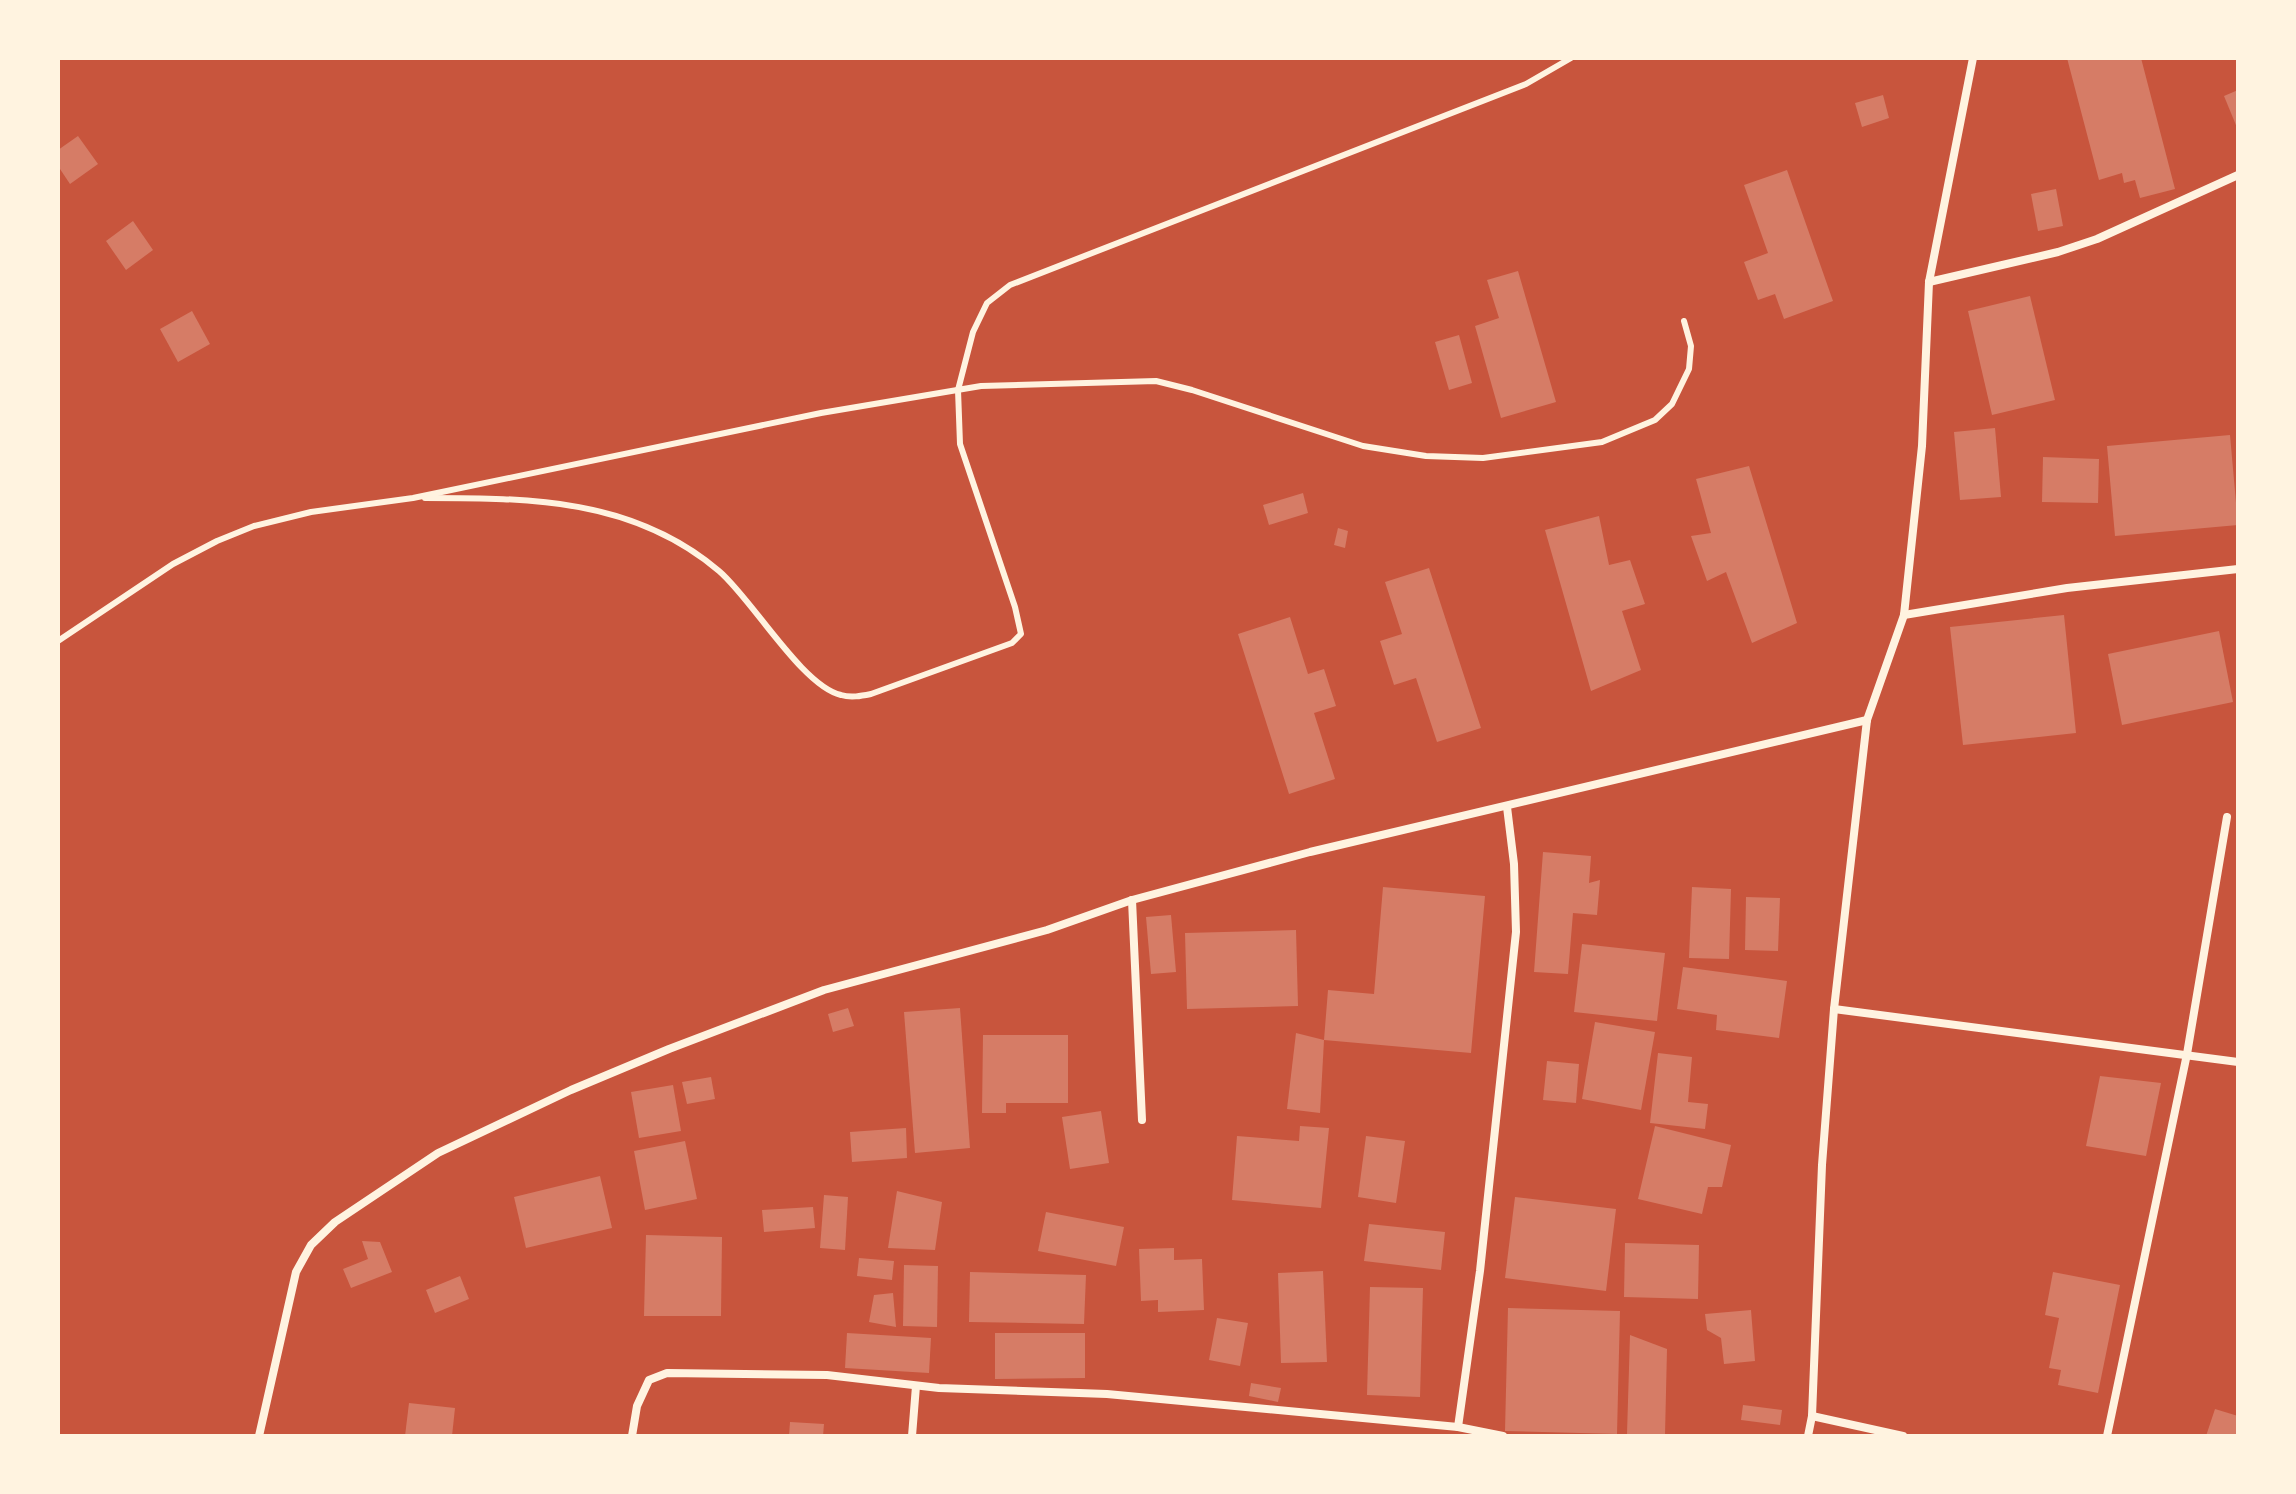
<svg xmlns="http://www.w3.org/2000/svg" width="2296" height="1494" font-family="'Roboto Condensed',sans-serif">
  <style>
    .building { fill: #d67c66 }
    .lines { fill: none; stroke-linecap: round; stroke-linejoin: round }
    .service { stroke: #fff3e0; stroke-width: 6 }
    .minor { stroke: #fff3e0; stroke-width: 8 }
  </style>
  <rect width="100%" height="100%" fill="#c8553d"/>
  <!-- building -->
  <g class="building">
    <polygon points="2067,58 2141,58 2175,189 2140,198 2135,180 2124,183 2122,173 2099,180"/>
    <polygon points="2238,90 2238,130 2224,96"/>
    <polygon points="1883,95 1889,118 1862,127 1855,103"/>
    <polygon points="78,136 98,164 70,184 58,166 58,150"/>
    <polygon points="1787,170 1833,301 1784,319 1775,294 1758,300 1744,262 1768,253 1744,185"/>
    <polygon points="2056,189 2063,226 2038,231 2031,194"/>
    <polygon points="133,221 153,250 126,270 106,241"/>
    <polygon points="1518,271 1556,402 1501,418 1475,326 1499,318 1487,280"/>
    <polygon points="2030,296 2055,400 1992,415 1968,311"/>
    <polygon points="192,311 210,344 178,362 160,329"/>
    <polygon points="1459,335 1472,383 1449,390 1435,342"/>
    <polygon points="1995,428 2001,497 1960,500 1954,432"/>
    <polygon points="2230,435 2238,525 2115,536 2107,446"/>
    <polygon points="2043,457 2099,459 2098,503 2042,502"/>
    <polygon points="1749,466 1797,623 1752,643 1726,572 1707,581 1691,536 1711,533 1696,479"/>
    <polygon points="1303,493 1308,513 1269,525 1263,505"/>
    <polygon points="1599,516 1609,565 1630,560 1645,604 1622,611 1641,670 1591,691 1545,530"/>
    <polygon points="1338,528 1348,531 1345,548 1334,545"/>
    <polygon points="1429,568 1481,728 1437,742 1416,678 1394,685 1380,641 1402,634 1385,582"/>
    <polygon points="2064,615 2076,733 1963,745 1950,627"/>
    <polygon points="1290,617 1308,674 1324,669 1336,706 1314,713 1335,779 1289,794 1238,634"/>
    <polygon points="2219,631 2233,702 2122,725 2108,654"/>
    <polygon points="1543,852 1591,856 1589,883 1600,880 1597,915 1573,913 1568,974 1534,972"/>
    <polygon points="1383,887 1485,896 1471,1053 1324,1040 1328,990 1374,994"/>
    <polygon points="1692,887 1731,889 1729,959 1689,958"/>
    <polygon points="1746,897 1780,898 1778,951 1745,950"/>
    <polygon points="1171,915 1176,972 1151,974 1146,917"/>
    <polygon points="1296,930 1298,1006 1187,1009 1185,933"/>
    <polygon points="1582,944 1665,953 1657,1021 1574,1012"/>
    <polygon points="1683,967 1787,981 1779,1038 1716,1030 1717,1015 1677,1009"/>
    <polygon points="848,1008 854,1026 833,1032 828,1014"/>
    <polygon points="960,1008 970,1148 915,1153 904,1012"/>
    <polygon points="1595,1022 1655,1032 1641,1110 1582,1099"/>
    <polygon points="1296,1033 1324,1040 1320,1113 1287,1109"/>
    <polygon points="983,1035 1068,1035 1068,1103 1006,1103 1006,1113 982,1113"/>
    <polygon points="1658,1053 1692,1057 1688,1102 1708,1104 1705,1129 1650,1123"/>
    <polygon points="1547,1061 1579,1064 1576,1103 1543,1100"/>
    <polygon points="2100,1076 2161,1083 2146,1156 2086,1146"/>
    <polygon points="711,1077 715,1099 687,1104 682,1082"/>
    <polygon points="673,1085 681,1131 639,1138 631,1092"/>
    <polygon points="1101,1111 1109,1163 1070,1169 1062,1117"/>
    <polygon points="1300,1126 1329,1128 1321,1208 1232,1200 1237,1136 1299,1141"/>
    <polygon points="1655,1126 1731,1145 1722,1187 1708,1187 1702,1214 1638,1199"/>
    <polygon points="906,1128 907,1158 852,1162 850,1132"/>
    <polygon points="1366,1136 1405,1141 1396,1203 1358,1197"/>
    <polygon points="685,1141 697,1199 645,1210 634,1151"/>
    <polygon points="600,1176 612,1228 526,1248 514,1197"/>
    <polygon points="897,1191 942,1202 935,1250 888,1248"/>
    <polygon points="824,1195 848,1197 845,1250 820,1248"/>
    <polygon points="1515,1197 1616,1209 1606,1291 1505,1278"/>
    <polygon points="813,1207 815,1228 764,1232 762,1210"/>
    <polygon points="1046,1212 1124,1227 1116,1266 1038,1251"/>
    <polygon points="1369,1224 1445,1232 1441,1270 1364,1261"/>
    <polygon points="646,1235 722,1237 721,1316 644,1316"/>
    <polygon points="362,1241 380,1242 392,1272 351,1288 343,1269 368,1259"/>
    <polygon points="1625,1243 1699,1245 1698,1299 1624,1297"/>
    <polygon points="1174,1248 1174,1260 1202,1259 1204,1310 1158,1312 1158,1300 1141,1301 1139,1249"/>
    <polygon points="859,1258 894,1261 892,1280 857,1276"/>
    <polygon points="904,1265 938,1266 937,1327 903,1326"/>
    <polygon points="1323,1271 1327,1362 1281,1363 1278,1273"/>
    <polygon points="970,1272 1086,1275 1084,1324 969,1322"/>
    <polygon points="2053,1272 2120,1285 2098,1393 2058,1385 2061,1370 2049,1368 2059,1318 2045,1315"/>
    <polygon points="460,1276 469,1299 435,1313 426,1290"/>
    <polygon points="1370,1287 1423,1288 1420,1397 1367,1395"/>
    <polygon points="893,1293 896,1327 869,1322 874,1295"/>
    <polygon points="1508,1308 1620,1311 1617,1434 1505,1431"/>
    <polygon points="1751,1310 1755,1361 1724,1364 1721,1338 1707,1330 1705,1314"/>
    <polygon points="1217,1318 1248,1323 1240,1366 1209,1360"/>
    <polygon points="847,1333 931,1338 929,1373 845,1368"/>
    <polygon points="995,1333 1085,1333 1085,1378 995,1379"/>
    <polygon points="1630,1335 1667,1349 1665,1435 1627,1434"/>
    <polygon points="1251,1383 1281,1388 1278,1402 1249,1396"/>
    <polygon points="409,1403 455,1408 452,1436 405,1436"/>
    <polygon points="1743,1405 1782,1410 1780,1425 1741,1420"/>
    <polygon points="2215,1409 2238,1416 2238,1436 2206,1436"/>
    <polygon points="790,1422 824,1424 823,1436 789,1436"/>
  </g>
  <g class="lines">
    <!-- service -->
    <g class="service">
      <path d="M425 498C530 498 633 498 719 571 752 599 802 686 841 695 851 698 861 696 871 694L1012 643 1021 634 1015 607 960 444 958 390 973 332 987 303 1010 285 1526 84 1571 58"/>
      <polyline points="58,641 173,564 217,541 254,526 311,512 413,498 821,413 981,386 1156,381 1192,390 1363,446 1426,456 1483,458 1602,442 1655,420 1672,404 1689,369 1691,346 1684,321"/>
    </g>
    <!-- minor -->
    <g class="minor">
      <polyline points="1929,282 2058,252 2097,239 2238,175"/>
      <polyline points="1904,615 2067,588 2238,569"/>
      <polyline points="1132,900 1142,1120"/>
      <polyline points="1834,1009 2238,1062"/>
      <polyline points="1812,1416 1903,1436"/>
      <polyline points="1458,1427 1480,1271 1516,932 1514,864 1507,807"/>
      <polyline points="259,1436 296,1272 311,1245 335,1222 438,1153 571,1090 669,1049 824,990 1047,930 1132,900 1310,852 1867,720"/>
      <polyline points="632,1436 637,1406 649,1380 667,1373 827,1375 939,1388 1107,1394 1458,1427 1503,1436"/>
      <polyline points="912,1436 916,1386"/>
      <polyline points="1808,1436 1812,1416 1822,1165 1834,1009 1867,720 1904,615 1922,446 1929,282 1973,58"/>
      <polyline points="2107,1436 2187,1054 2227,817"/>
    </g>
  </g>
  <!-- border -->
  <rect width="2296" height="1494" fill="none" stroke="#fff3e0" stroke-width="120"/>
</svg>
